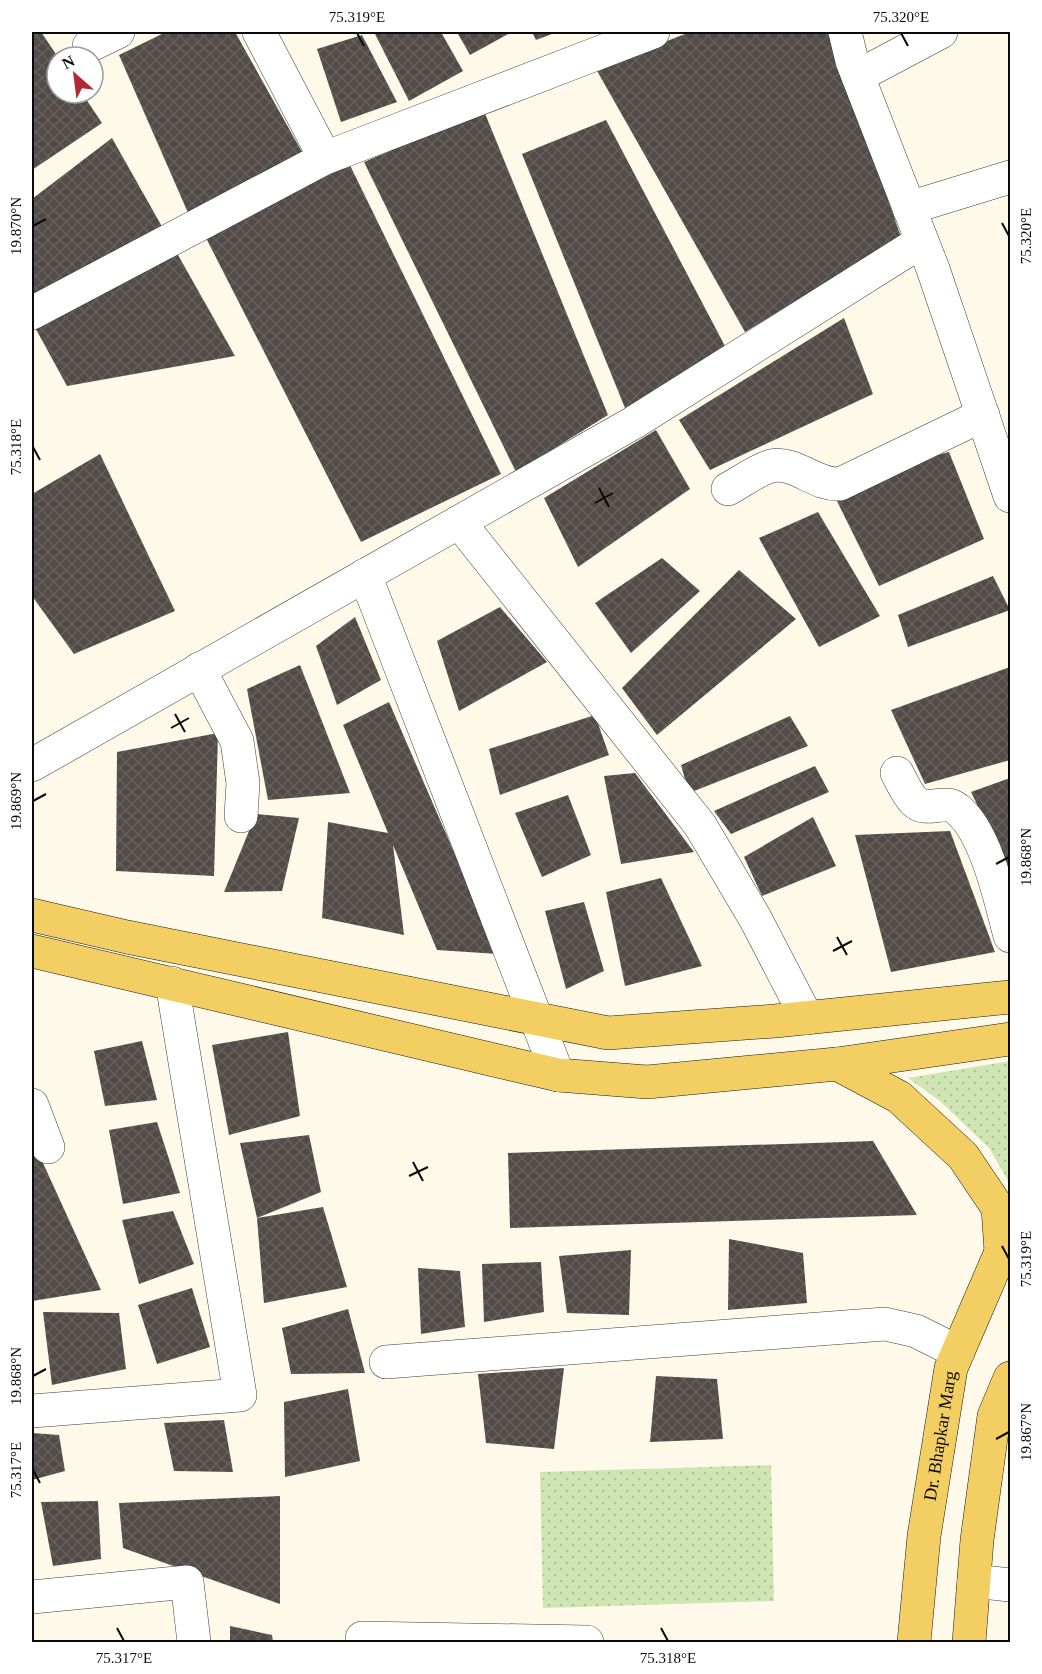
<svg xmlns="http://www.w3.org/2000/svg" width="1042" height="1674" font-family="Georgia,serif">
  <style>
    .park { fill: url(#park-dots) }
    .building { fill: url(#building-cross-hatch) }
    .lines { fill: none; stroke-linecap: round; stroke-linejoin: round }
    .minor-casing { stroke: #3d3d3d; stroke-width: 34 }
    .major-casing { stroke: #1b1b1b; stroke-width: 34 }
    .minor { stroke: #fff; stroke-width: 33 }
    .major { stroke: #f3ce63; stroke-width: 33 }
    .ticks { fill: none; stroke: #0a0a0a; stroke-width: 2 }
    .labels { text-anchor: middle; stroke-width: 6; stroke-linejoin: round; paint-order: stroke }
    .street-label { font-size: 18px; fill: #0a0a0a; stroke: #fff }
    .neatline { fill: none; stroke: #0a0a0a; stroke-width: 2 }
    .ticks-label { font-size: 15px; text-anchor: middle; fill: #0a0a0a }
  </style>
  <defs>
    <pattern id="park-dots" width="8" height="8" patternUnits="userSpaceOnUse" patternTransform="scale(1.5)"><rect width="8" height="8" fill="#cfe6b4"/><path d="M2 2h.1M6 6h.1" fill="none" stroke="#b0c499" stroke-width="1.8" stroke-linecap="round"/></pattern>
    <pattern id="building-cross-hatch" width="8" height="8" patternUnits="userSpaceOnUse" patternTransform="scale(1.5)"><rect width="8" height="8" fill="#524b47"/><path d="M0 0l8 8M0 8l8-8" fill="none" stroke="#66605d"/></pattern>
  </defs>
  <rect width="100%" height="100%" fill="#fef9e8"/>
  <!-- park -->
  <g class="park">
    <polygon points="1010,1061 1010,1182 1009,1183 990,1149 940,1101 908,1078"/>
    <polygon points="771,1465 774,1601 543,1608 540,1472"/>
  </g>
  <!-- building -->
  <g class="building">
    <polygon points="32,32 41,32 58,57 57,93 82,93 102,123 32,170"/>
    <polygon points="166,32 235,32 302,152 189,215 119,55"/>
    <polygon points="374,32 441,32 463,71 409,101"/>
    <polygon points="457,32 512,32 470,55"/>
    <polygon points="532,32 557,32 536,40"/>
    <polygon points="690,32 830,32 901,237 745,332 596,69"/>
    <polygon points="362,35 397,102 341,122 317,49"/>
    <polygon points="484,111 608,415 516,472 364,162"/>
    <polygon points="606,120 726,348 625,408 522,154"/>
    <polygon points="112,138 235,356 67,386 32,322 32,199"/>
    <polygon points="343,151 501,474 361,542 205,236"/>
    <polygon points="844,318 873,394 710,470 679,420"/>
    <polygon points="656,430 690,489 578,567 544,498"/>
    <polygon points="949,452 984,539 879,586 829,485"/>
    <polygon points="100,454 175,611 74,654 32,596 32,494"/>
    <polygon points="818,512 880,616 819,647 759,538"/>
    <polygon points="662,558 700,591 631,653 595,603"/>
    <polygon points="739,570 796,619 657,735 622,688"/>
    <polygon points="993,576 1010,610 908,647 898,615"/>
    <polygon points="500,607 547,662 459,711 437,641"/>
    <polygon points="355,617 381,680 337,705 316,646"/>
    <polygon points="300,665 350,793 268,800 247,689"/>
    <polygon points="1010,667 1010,760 925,784 891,710"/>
    <polygon points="389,702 498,954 437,950 393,845 404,935 322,918 328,822 388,833 343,725"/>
    <polygon points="595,715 609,755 500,795 489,749"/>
    <polygon points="790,716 808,746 689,793 681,765"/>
    <polygon points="218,733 214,876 116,871 117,752"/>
    <polygon points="815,766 829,792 731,834 714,811"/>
    <polygon points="635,773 694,852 621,864 604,776"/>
    <polygon points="1010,778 1010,873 971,792"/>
    <polygon points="568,795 591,855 542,877 515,813"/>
    <polygon points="256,814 299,818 282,891 224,892"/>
    <polygon points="813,817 836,866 762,896 744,857"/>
    <polygon points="950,831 995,952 891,972 855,835"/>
    <polygon points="661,878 702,966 625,986 606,892"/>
    <polygon points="584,902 604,971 566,989 545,911"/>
    <polygon points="288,1032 300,1116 229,1135 212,1045"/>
    <polygon points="142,1041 157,1100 105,1106 94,1051"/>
    <polygon points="157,1122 180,1193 123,1204 109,1130"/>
    <polygon points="309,1135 321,1192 257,1218 240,1143"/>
    <polygon points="32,1139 101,1290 32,1301"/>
    <polygon points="873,1141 917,1215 510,1228 508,1153"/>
    <polygon points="323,1207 347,1287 264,1303 257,1218"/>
    <polygon points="173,1211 194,1264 139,1284 122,1220"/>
    <polygon points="729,1239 803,1253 807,1303 728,1310"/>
    <polygon points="631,1250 629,1315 567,1313 559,1256"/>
    <polygon points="541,1262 544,1312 484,1322 482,1264"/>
    <polygon points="418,1268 460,1271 465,1327 421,1334"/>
    <polygon points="192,1288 210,1347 157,1364 138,1305"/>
    <polygon points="348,1309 365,1373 291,1374 282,1328"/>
    <polygon points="43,1312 119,1313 126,1369 52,1385"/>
    <polygon points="564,1368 554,1449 486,1443 478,1374"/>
    <polygon points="656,1376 717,1379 723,1439 650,1442"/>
    <polygon points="348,1389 360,1461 285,1477 284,1402"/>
    <polygon points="224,1420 233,1472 174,1471 164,1423"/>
    <polygon points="32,1433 59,1435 65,1471 32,1480"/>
    <polygon points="280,1496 280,1604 123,1548 119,1503"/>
    <polygon points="98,1501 101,1559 53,1566 41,1502"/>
    <polygon points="230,1626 272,1635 273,1642 230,1642"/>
  </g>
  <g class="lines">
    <!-- minor casing -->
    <g class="minor-casing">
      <g id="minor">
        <polyline points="259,32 325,158"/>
        <polyline points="845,32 852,61 933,269 1010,496"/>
        <polyline points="89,46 118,32"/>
        <polyline points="858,76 941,32"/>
        <polyline points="909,208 1010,177"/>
        <polyline points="32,313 325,158 653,32"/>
        <path d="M728 489C741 482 757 470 771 466 796 461 816 486 840 484L983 415"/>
        <polyline points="459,522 700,825 755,918 807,1018"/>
        <polyline points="365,575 558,1075"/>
        <polyline points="199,669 237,741 243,783 241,816"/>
        <polyline points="32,765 633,423 922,241"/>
        <path d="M897 773C902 782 907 794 914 801 927 814 944 798 957 809 986 831 1001 902 1010 936"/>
        <polyline points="32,1105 48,1147"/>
        <polyline points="386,1362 885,1324 916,1331 958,1352"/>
        <polyline points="32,1411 240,1395 172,983"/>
        <polyline points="974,1581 1010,1585"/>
        <polyline points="32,1597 187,1582 194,1642"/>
        <polyline points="362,1638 587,1642"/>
      </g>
    </g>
    <!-- major casing -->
    <g class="major-casing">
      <g id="major">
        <polyline points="32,915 127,937 608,1033 775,1021 1010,997"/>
        <polyline points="32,951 558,1075 647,1082 837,1064 1010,1039"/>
        <polyline points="837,1064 899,1097 963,1156 998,1208 1001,1252"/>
        <path id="s1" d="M914 1642 924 1536 951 1368 1001 1252 1010 1241"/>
        <polyline points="969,1642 977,1540 994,1416 1010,1378"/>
      </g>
    </g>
    <!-- minor -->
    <use href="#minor" class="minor"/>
    <!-- major -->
    <use href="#major" class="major"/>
  </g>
  <!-- ticks -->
  <path class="ticks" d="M357 33 364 46M901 33 908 46M1002 223 1009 236M33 226 46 219M33 447 40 460M599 488 609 507M595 503 613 493M175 714 185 732M171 728 189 718M33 801 46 794M996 864 1009 857M837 937 847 955M833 951 852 941M413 1162 423 1181M409 1176 428 1167M1002 1246 1009 1259M33 1376 46 1369M996 1439 1009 1432M33 1470 40 1483M117 1628 124 1641M661 1628 668 1641"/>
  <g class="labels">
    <!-- street labels -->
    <g class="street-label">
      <text dy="6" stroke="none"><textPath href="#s1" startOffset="208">Dr. Bhapkar Marg</textPath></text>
    </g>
  </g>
  <!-- border -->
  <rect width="1042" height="1674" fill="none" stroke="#ffffff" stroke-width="66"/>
  <!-- north arrow -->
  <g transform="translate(75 75) rotate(332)"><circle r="28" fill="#ffffff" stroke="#9d9d9d" stroke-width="1.5"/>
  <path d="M0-4.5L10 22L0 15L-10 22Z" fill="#b32932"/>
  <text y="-9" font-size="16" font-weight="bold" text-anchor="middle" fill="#0a0a0a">N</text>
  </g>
  <rect x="33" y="33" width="976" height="1608" class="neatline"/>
  <g class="ticks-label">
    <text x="357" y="22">75.319°E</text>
    <text x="901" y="22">75.320°E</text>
    <text transform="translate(16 226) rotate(-90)" y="5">19.870°N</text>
    <text transform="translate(1026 236) rotate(-90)" y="5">75.320°E</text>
    <text transform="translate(16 447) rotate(-90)" y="5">75.318°E</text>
    <text transform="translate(16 801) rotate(-90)" y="5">19.869°N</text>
    <text transform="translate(1026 857) rotate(-90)" y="5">19.868°N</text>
    <text transform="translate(1026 1259) rotate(-90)" y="5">75.319°E</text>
    <text transform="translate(16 1376) rotate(-90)" y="5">19.868°N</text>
    <text transform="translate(1026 1432) rotate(-90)" y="5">19.867°N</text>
    <text transform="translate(16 1470) rotate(-90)" y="5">75.317°E</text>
    <text x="124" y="1663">75.317°E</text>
    <text x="668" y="1663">75.318°E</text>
  </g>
</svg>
